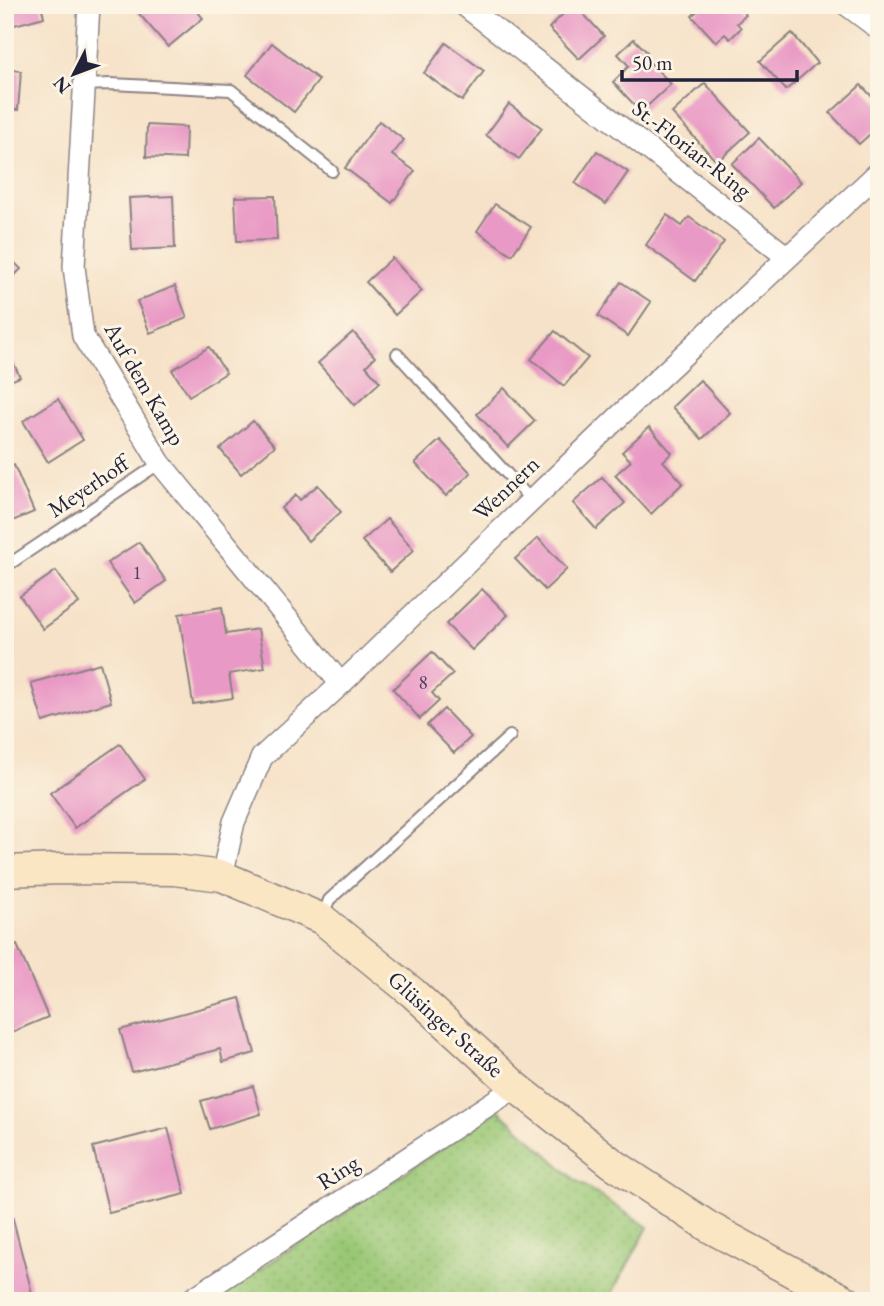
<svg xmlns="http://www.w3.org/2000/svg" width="884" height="1306" font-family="'EB Garamond',serif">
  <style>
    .grass { fill: url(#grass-dots); stroke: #5e7458; stroke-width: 2 }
    .building { fill: #e999c5 }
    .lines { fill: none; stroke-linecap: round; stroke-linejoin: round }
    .lane-casing { stroke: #8c8282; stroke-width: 14 }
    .street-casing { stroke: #8c8282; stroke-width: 24 }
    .secondary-casing { stroke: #8c8282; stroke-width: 33 }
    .lane { stroke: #fff; stroke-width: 10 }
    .street { stroke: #fff; stroke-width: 21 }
    .secondary { stroke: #fbe6c4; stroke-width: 30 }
    .labels { text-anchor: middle; stroke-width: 6; stroke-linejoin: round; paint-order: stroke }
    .number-label { font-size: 19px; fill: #54405e }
    .street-label { font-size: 23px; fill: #22223b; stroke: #fcf5e5 }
  </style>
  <defs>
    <pattern id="grass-dots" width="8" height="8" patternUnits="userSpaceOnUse" patternTransform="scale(1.75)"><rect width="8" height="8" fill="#9ac775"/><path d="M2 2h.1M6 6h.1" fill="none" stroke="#84ab66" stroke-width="1.8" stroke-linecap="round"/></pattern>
  </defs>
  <rect width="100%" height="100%" fill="#fcf5e5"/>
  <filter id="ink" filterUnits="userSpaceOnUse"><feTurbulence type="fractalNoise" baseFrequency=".0143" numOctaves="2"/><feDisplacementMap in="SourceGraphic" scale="14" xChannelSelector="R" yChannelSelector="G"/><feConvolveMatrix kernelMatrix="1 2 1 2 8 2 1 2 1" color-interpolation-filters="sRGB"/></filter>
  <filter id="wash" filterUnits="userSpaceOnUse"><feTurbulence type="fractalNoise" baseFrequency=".00686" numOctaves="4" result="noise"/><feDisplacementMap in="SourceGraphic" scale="28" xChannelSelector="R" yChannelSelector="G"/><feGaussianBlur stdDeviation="1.57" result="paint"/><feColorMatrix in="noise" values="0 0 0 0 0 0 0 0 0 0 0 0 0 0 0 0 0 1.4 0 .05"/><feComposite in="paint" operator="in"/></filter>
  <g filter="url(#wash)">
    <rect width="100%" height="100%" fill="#f6e2c8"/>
    <!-- grass -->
    <polygon class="grass" points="499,1110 574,1179 648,1227 608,1301 213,1301"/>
    <g id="blocks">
      <!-- building -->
      <g class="building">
        <polygon points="5,5 41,5 44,17 7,27"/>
        <polygon points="137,5 192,5 203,18 168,47 134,8"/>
        <polygon points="572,5 575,5 604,36 579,59 549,28"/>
        <polygon points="703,5 737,5 746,15 737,23 741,28 730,39 725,34 716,42 692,16"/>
        <polygon points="792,33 817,63 786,90 760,61"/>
        <polygon points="634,39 647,52 643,55 671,84 641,112 613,82 629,66 618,54"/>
        <polygon points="272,43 319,80 294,112 247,75"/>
        <polygon points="446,43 484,71 462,101 424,73"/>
        <polygon points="5,69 21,71 18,110 5,109"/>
        <polygon points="705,83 750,132 717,162 672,113"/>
        <polygon points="861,85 879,104 879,126 859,144 830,113"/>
        <polygon points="509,104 542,128 519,159 486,135"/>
        <polygon points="379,121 404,140 392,155 415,171 392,203 345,168"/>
        <polygon points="147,125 186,127 185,159 146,157"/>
        <polygon points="759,138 801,182 774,208 732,164"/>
        <polygon points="597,151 628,172 606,204 575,183"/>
        <polygon points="173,196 175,248 132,250 129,198"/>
        <polygon points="275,196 277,240 237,241 235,197"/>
        <polygon points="495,204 531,227 512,255 477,231"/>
        <polygon points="667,215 682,226 689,217 724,242 695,281 646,245"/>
        <polygon points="5,253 21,269 5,285"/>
        <polygon points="392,258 422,291 395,315 366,282"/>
        <polygon points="621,282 651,302 628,336 598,316"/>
        <polygon points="175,286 187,318 150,333 137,301"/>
        <polygon points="555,331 588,358 564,386 531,359"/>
        <polygon points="353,332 375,357 366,366 380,382 355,405 318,363"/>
        <polygon points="5,345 20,377 5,383"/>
        <polygon points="209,347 226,373 189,396 172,370"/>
        <polygon points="700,380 730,413 702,439 672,407"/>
        <polygon points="504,388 535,421 508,447 477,414"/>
        <polygon points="58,399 83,440 48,462 23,421"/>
        <polygon points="253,421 275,446 241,474 220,449"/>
        <polygon points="649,427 672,453 663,461 683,483 651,514 615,475 631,461 622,452"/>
        <polygon points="440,440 471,473 446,496 415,463"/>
        <polygon points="14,465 34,512 5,524 5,469"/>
        <polygon points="602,477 625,503 596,529 573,503"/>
        <polygon points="318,485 341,512 308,541 281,508 296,495 300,500"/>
        <polygon points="387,519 414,550 390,572 362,541"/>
        <polygon points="538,538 567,569 545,590 515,559"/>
        <polygon points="139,542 166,581 135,603 107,563"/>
        <polygon points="56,571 79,603 43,629 20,596"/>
        <polygon points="482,589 508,615 472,650 446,624"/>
        <polygon points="222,607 226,634 258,629 265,668 229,674 233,698 193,704 179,614"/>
        <polygon points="432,652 453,674 432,693 439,701 420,719 393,689"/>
        <polygon points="100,663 111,702 43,722 31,683"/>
        <polygon points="444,709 471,737 454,753 427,725"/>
        <polygon points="120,744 145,779 75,828 50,793"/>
        <polygon points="17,945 48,1017 5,1035 5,950"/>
        <polygon points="240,998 255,1053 223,1062 220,1049 132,1072 120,1030"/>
        <polygon points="253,1086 261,1114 210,1129 201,1101"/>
        <polygon points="168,1128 185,1194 109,1213 93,1147"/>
        <polygon points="5,1200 8,1200 33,1297 19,1301 5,1301"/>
      </g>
    </g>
  </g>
  <g filter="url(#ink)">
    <use href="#blocks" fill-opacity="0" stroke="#8c8282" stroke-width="2"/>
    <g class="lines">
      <!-- lane casing -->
      <g class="lane-casing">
        <g id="lane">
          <polyline points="84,85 111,84 231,90 332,171"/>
          <polyline points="397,354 531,500"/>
          <polyline points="5,567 160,463"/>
          <polyline points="323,916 329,900 510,736"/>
        </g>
      </g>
      <!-- street casing -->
      <g class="street-casing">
        <g id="street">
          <polyline points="89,5 74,267 83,336 160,463 341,684"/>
          <polyline points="464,5 787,257"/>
          <polyline points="847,5 879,29"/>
          <polyline points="222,876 234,822 262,757 341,684 659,378 879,172"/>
          <polyline points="189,1301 516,1087"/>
        </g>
      </g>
      <!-- secondary casing -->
      <g class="secondary-casing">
        <polyline id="secondary" points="5,871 60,869 174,870 222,876 322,919 413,993 516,1087 612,1163 709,1227 846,1301"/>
      </g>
      <!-- lane -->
      <use href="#lane" class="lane"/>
      <!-- street -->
      <use href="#street" class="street"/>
      <!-- secondary -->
      <use href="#secondary" class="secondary"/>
    </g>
  </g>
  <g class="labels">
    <!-- number labels -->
    <g class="number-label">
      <text x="137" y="579">1</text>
      <text x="423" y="689">8</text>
    </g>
    <!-- street labels -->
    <g class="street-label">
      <text transform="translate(692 149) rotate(38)" y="8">St.-Florian-Ring</text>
      <text transform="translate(145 384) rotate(60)" y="8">Auf dem Kamp</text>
      <text transform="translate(88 486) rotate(-34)" y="8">Meyerhoff</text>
      <text transform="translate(506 488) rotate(-44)" y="8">Wennern</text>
      <text transform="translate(446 1024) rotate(42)" y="8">Glüsinger Straße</text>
      <text transform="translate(338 1172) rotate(-33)" y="8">Ring</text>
    </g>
  </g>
  <!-- margin -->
  <rect width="884" height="1306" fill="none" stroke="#fcf5e5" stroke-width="28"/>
  <!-- north arrow -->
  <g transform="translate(74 74) rotate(228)" stroke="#fcf5e5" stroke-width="5" paint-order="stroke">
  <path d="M0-5L12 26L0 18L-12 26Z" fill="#22223b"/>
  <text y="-10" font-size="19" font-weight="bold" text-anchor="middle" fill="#22223b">N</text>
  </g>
  <!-- scale -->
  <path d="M622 70v10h175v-10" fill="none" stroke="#22223b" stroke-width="3.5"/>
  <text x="632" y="70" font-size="21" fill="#22223b" stroke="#fcf5e5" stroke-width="5" paint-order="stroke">50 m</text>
</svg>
